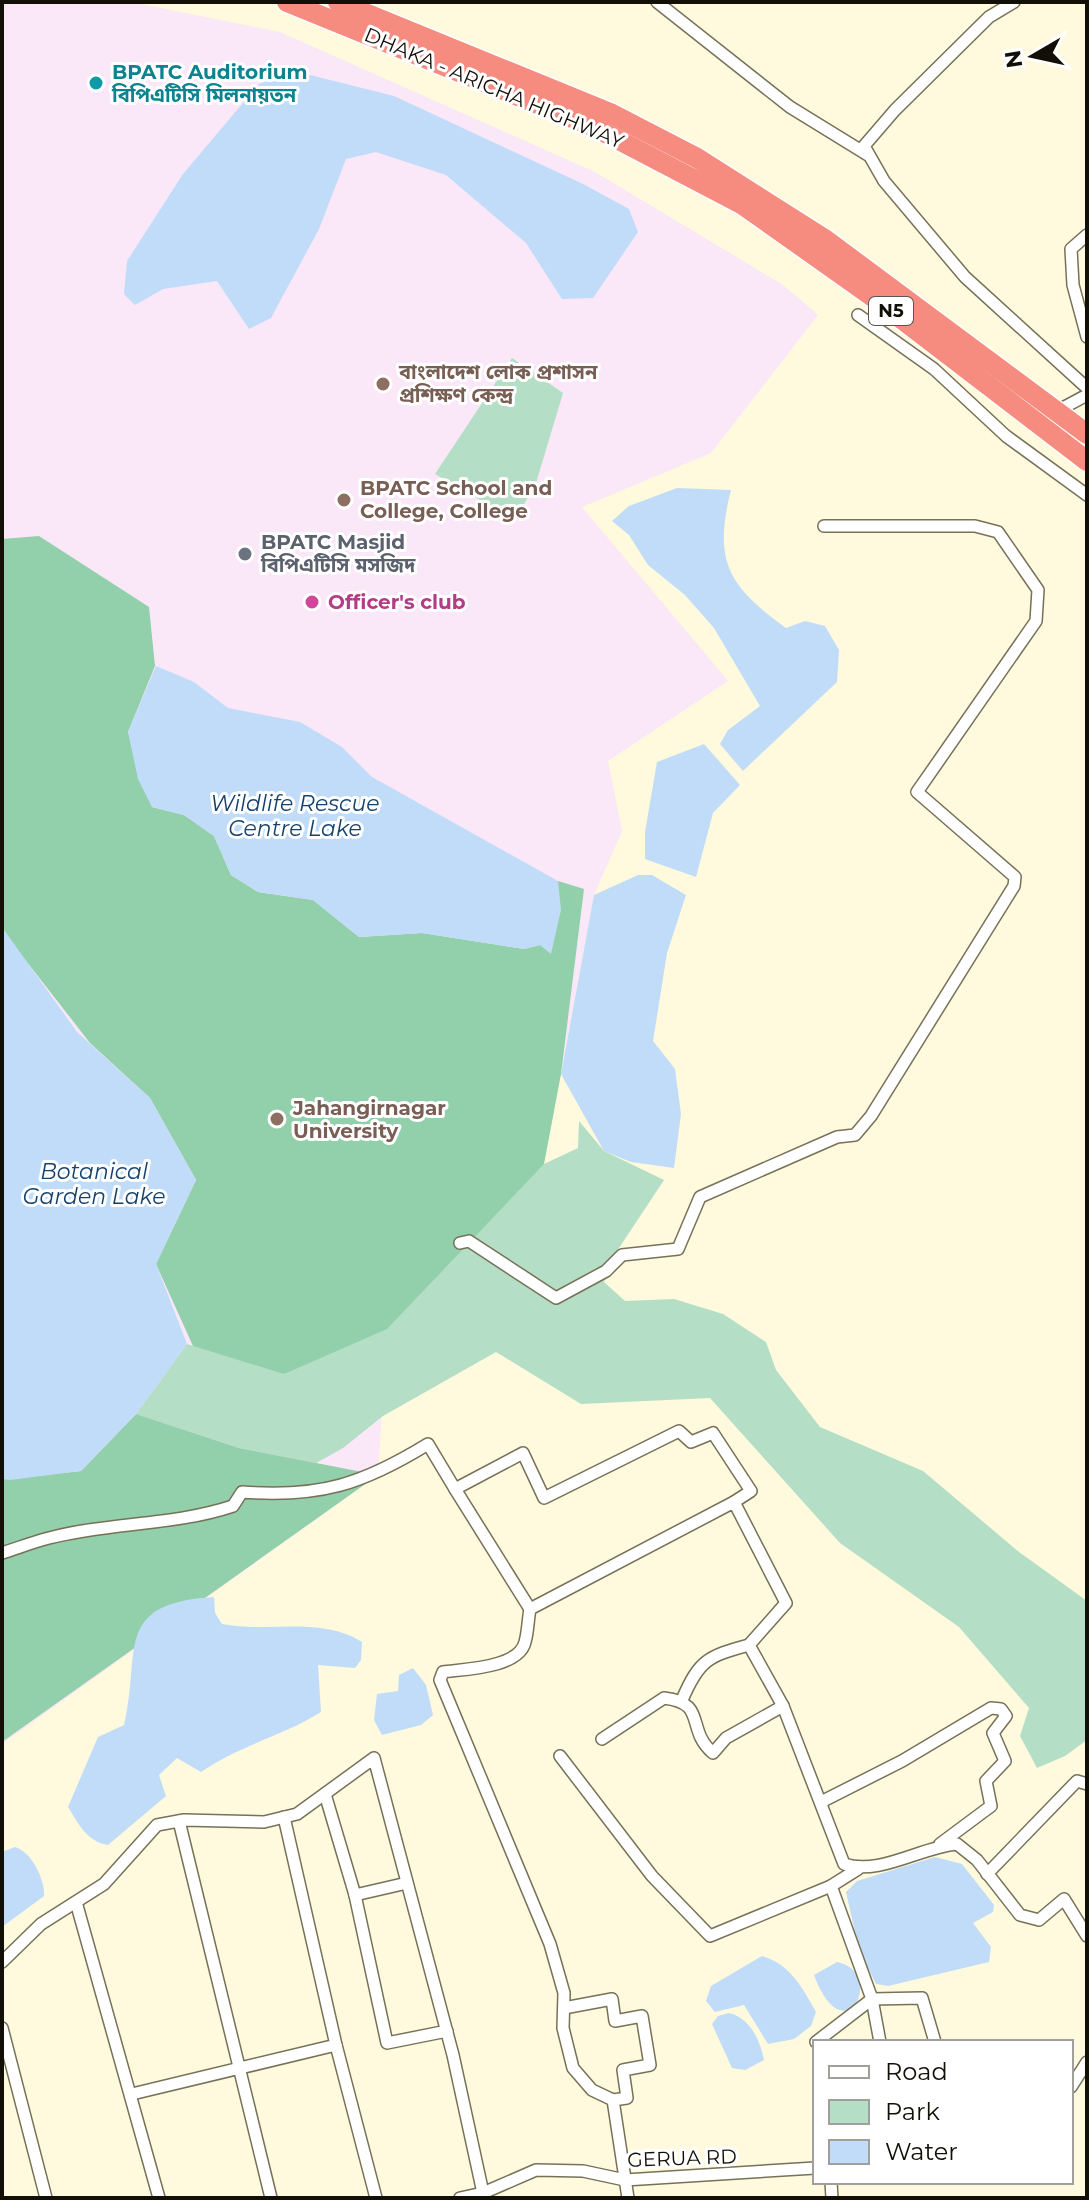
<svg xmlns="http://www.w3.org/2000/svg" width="1089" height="2200" font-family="Montserrat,'Noto Sans Bengali',sans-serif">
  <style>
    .education { fill: #fae7f8 }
    .green { fill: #b4dec5 }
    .forest { fill: #92cfab }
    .water { fill: #c1dcf8 }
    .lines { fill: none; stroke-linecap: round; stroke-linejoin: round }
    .street-casing { stroke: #767158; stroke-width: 14 }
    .highway-casing { stroke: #fff; stroke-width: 23 }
    .street { stroke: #fff; stroke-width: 11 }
    .highway { stroke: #f68c80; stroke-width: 20 }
    .culture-dot { fill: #0f9aa8; stroke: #fff; stroke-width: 3 }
    .education-dot { fill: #8d6e63; stroke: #fff; stroke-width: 3 }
    .worship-dot { fill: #6b7280; stroke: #fff; stroke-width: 3 }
    .hotel-dot { fill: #d1479c; stroke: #fff; stroke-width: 3 }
    .labels { text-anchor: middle; stroke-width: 6; stroke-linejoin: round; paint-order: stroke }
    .shield { fill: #fff; stroke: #585751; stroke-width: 2 }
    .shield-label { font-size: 18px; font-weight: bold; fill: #110f06 }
    .culture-label { font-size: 20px; font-weight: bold; fill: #0d838f; stroke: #fff; text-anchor: start }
    .street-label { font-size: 20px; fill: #110f06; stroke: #fff }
    .education-label { font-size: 20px; font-weight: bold; fill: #785e54; stroke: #fff; text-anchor: start }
    .worship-label { font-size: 20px; font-weight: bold; fill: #5b616d; stroke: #fff; text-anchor: start }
    .hotel-label { font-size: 20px; font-weight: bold; fill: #b23c85; stroke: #fff; text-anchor: start }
    .water-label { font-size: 22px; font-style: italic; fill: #14426d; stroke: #fff }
  </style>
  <rect width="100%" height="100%" fill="#fff9dd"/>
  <!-- education -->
  <polygon class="education" points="2,2 131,2 280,32 595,172 783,285 818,315 711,453 582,507 728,681 608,761 622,831 594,895 544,1164 387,1329 378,1475 2,1744"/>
  <!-- green -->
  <g class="green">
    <polygon points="512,358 563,393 536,483 515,520 435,474"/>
    <polygon points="579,1121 604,1151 664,1180 615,1254 604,1282 625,1301 674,1299 723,1314 766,1342 776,1370 820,1427 923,1471 1019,1552 1087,1601 1087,1740 1065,1756 1037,1768 1020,1736 1029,1708 959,1627 840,1543 710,1398 581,1404 496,1352 383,1416 343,1448 316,1463 239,1448 136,1414 187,1344 285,1374 473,1230 544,1164 578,1148"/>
  </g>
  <!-- forest -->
  <g class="forest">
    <polygon points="39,536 149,607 155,666 128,732 152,807 184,815 214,836 231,875 258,892 313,900 359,937 422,933 524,949 540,945 558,881 584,889 561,1074 544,1164 387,1329 284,1374 193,1346 156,1264 196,1180 150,1098 90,1043 2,930 2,539"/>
    <polygon points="136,1414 239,1448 378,1475 2,1742 2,1479 81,1471"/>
  </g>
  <!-- water -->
  <g class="water">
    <polygon points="294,71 394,96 583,184 629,209 638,232 593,298 562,299 526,243 446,175 376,152 346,159 319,229 271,318 249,329 217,281 163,289 135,305 124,294 127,261 183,174 259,84"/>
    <path d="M677 488 731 490C713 561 728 586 786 628L805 621 825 626 839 650 837 682 743 771 720 744 728 730 760 706 714 628 685 595 648 565 629 535 612 521 629 506Z"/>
    <polygon points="156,666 194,682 228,708 300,722 342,747 372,777 558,881 561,910 551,954 540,945 524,949 422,933 359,937 313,900 258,892 231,875 214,836 184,815 152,807 138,779 128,732"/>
    <polygon points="704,744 740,785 713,813 696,877 645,859 645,832 657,762"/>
    <polygon points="638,875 652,875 686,895 667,953 653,1041 675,1069 681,1114 674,1168 631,1162 604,1151 561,1074 594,895"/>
    <polygon points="2,927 77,1032 150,1098 196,1180 156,1264 187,1344 136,1414 81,1471 10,1480 2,1479"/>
    <path d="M214 1597 215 1613 222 1624C268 1633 320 1616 362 1642L361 1660 355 1668 318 1665 321 1712C283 1736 240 1745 201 1772L177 1758 159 1775 166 1796 108 1845C87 1842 78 1823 68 1807L98 1737 124 1725C142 1652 111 1603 214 1597Z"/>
    <polygon points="413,1668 426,1685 433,1715 421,1725 382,1735 374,1720 377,1694 398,1691 399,1675"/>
    <path d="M15 1847C32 1852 45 1880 44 1896L2 1927V1852Z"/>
    <polygon points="935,1857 962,1864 994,1905 993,1912 973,1923 991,1947 989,1962 888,1986 876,1984 859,1950 846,1892 857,1881"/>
    <path d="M762 1956C790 1964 802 1987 816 2012L811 2026 794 2039 768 2044 744 2005 715 2012 706 2001 711 1986Z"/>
    <path d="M837 1962C887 1972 845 2058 814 1975Z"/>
    <path d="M729 2013C750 2018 760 2040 764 2060L745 2070 732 2068 712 2024 718 2016Z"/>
  </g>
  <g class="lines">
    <!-- street casing -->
    <g class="street-casing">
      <g id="street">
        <polyline points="657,2 790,107 868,155"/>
        <polyline points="1014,2 989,17 895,110 864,146 884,181 965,277 1087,388"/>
        <polyline points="1087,235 1071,249 1073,285 1087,337"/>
        <polyline points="858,315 934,369 1006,436 1087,495"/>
        <polyline points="1057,411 1087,395"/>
        <polyline points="460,1243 469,1241 556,1298 606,1271 622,1255 678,1249 700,1197 837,1137 855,1135 871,1116 1014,886 1015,877 917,792 1036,621 1038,590 998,532 975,526 824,526"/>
        <polyline points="455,1489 530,1609"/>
        <path d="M2 1553C18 1548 33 1542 49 1538 110 1522 173 1526 233 1506L242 1492C320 1498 363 1484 428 1444L455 1489 523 1453 544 1498 679 1431 691 1442 713 1433 751 1491 734 1502"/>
        <path d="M682 1700C699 1660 708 1656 749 1645"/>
        <path d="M602 1739 664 1698C708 1703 685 1729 713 1753L726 1738 783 1706"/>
        <polyline points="560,1756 652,1876 710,1936 831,1886"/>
        <polyline points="325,1794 355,1895 407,1883"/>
        <polyline points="821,1802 902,1761 991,1708 1001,1709 1006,1716 993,1733 1005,1761 986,1781 991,1806 940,1844"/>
        <polyline points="179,1821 271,2198"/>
        <polyline points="858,1869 831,1886 872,1999 922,1998 935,2042"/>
        <polyline points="987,1874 1077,1781 1087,1784"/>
        <polyline points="355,1895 387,2043 447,2031"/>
        <polyline points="76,1902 159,2198"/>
        <polyline points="2,1962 41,1924 104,1884 157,1825 184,1820 264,1822 297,1814 374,1758 453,2055 483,2193"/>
        <polyline points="564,2008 612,1999 615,2021 642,2016 650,2065 623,2070 627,2098 613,2100"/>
        <polyline points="2,2028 46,2198"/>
        <polyline points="816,2042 872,1999 880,2042"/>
        <polyline points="336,2045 376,2198"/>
        <polyline points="1071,2087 1087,2062"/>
        <polyline points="132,2094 336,2045 284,1817"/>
        <polyline points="831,2182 832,2198"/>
        <polyline points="460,2198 483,2193 536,2170 583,2171 625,2180 815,2168"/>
        <path d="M628 2198 613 2100 592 2090 573 2068 563 2028 564 1993 550 1944 440 1680 443 1672C464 1669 519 1668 525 1642 528 1632 528 1619 530 1609L734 1502 786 1603 749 1645 783 1706 844 1864C879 1876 921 1847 957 1844L977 1860 1020 1915 1039 1920 1064 1899 1087 1936"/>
      </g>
    </g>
    <!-- highway casing -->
    <g class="highway-casing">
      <g id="highway">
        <polyline points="287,2 592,126 743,205 873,297 1087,461"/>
        <polyline points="338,2 610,113 697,158 826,240 1087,434"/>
      </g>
    </g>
    <!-- street -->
    <use href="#street" class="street"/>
    <!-- highway -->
    <use href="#highway" class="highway"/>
  </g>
  <!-- markers -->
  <circle class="culture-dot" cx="96" cy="83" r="8"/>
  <g class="education-dot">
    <circle cx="383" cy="384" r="8"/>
    <circle cx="344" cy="500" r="8"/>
    <circle cx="277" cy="1119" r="8"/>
  </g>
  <circle class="worship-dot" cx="245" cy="554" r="8"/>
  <circle class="hotel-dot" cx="312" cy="602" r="8"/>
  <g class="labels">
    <!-- shield labels -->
    <rect class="shield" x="869" y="297" width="44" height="28" rx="6"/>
    <g class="shield-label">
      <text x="891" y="317">N5</text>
    </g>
    <!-- culture labels -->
    <g class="culture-label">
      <text x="112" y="79">BPATC Auditorium<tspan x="112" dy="23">বিপিএটিসি মিলনায়তন</tspan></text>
    </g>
    <!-- street labels -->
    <g class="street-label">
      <text transform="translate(494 88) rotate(23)" y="7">DHAKA - ARICHA HIGHWAY</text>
      <text transform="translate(682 2158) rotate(-2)" y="7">GERUA RD</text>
    </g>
    <!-- education labels -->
    <g class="education-label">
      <text x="399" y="379">বাংলাদেশ লোক প্রশাসন<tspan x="399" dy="23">প্রশিক্ষণ কেন্দ্র</tspan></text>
      <text x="360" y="495">BPATC School and<tspan x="360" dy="23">College, College</tspan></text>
      <text x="293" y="1115">Jahangirnagar<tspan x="293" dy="23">University</tspan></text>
    </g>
    <!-- worship labels -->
    <g class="worship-label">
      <text x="261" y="549">BPATC Masjid<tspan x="261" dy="23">বিপিএটিসি মসজিদ</tspan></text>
    </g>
    <!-- hotel labels -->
    <g class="hotel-label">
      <text x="328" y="609">Officer's club</text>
    </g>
    <!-- water labels -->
    <g class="water-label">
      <text x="295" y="811">Wildlife Rescue<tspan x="295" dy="25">Centre Lake</tspan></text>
      <text x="94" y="1179">Botanical<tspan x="94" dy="25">Garden Lake</tspan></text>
    </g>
  </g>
  <!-- border -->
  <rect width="1089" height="2200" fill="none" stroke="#110f06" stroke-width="8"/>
  <!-- legend -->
  <rect x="813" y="2040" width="260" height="144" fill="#ffffff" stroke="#a09f9b" stroke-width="2"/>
  <rect x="829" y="2066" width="40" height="12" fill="#ffffff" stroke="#a09f9b" stroke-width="2"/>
  <text x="885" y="2080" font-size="24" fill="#110f06">Road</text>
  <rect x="829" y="2100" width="40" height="24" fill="#b4dec5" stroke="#a09f9b" stroke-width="2"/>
  <text x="885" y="2120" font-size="24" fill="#110f06">Park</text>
  <rect x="829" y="2140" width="40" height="24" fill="#c1dcf8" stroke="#a09f9b" stroke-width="2"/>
  <text x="885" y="2160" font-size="24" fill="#110f06">Water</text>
  <!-- north arrow -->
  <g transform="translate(1033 56) rotate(261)" stroke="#ffffff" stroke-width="6" paint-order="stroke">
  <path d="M0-6L14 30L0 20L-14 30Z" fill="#110f06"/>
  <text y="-12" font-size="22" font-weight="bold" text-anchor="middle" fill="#110f06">N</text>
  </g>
</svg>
